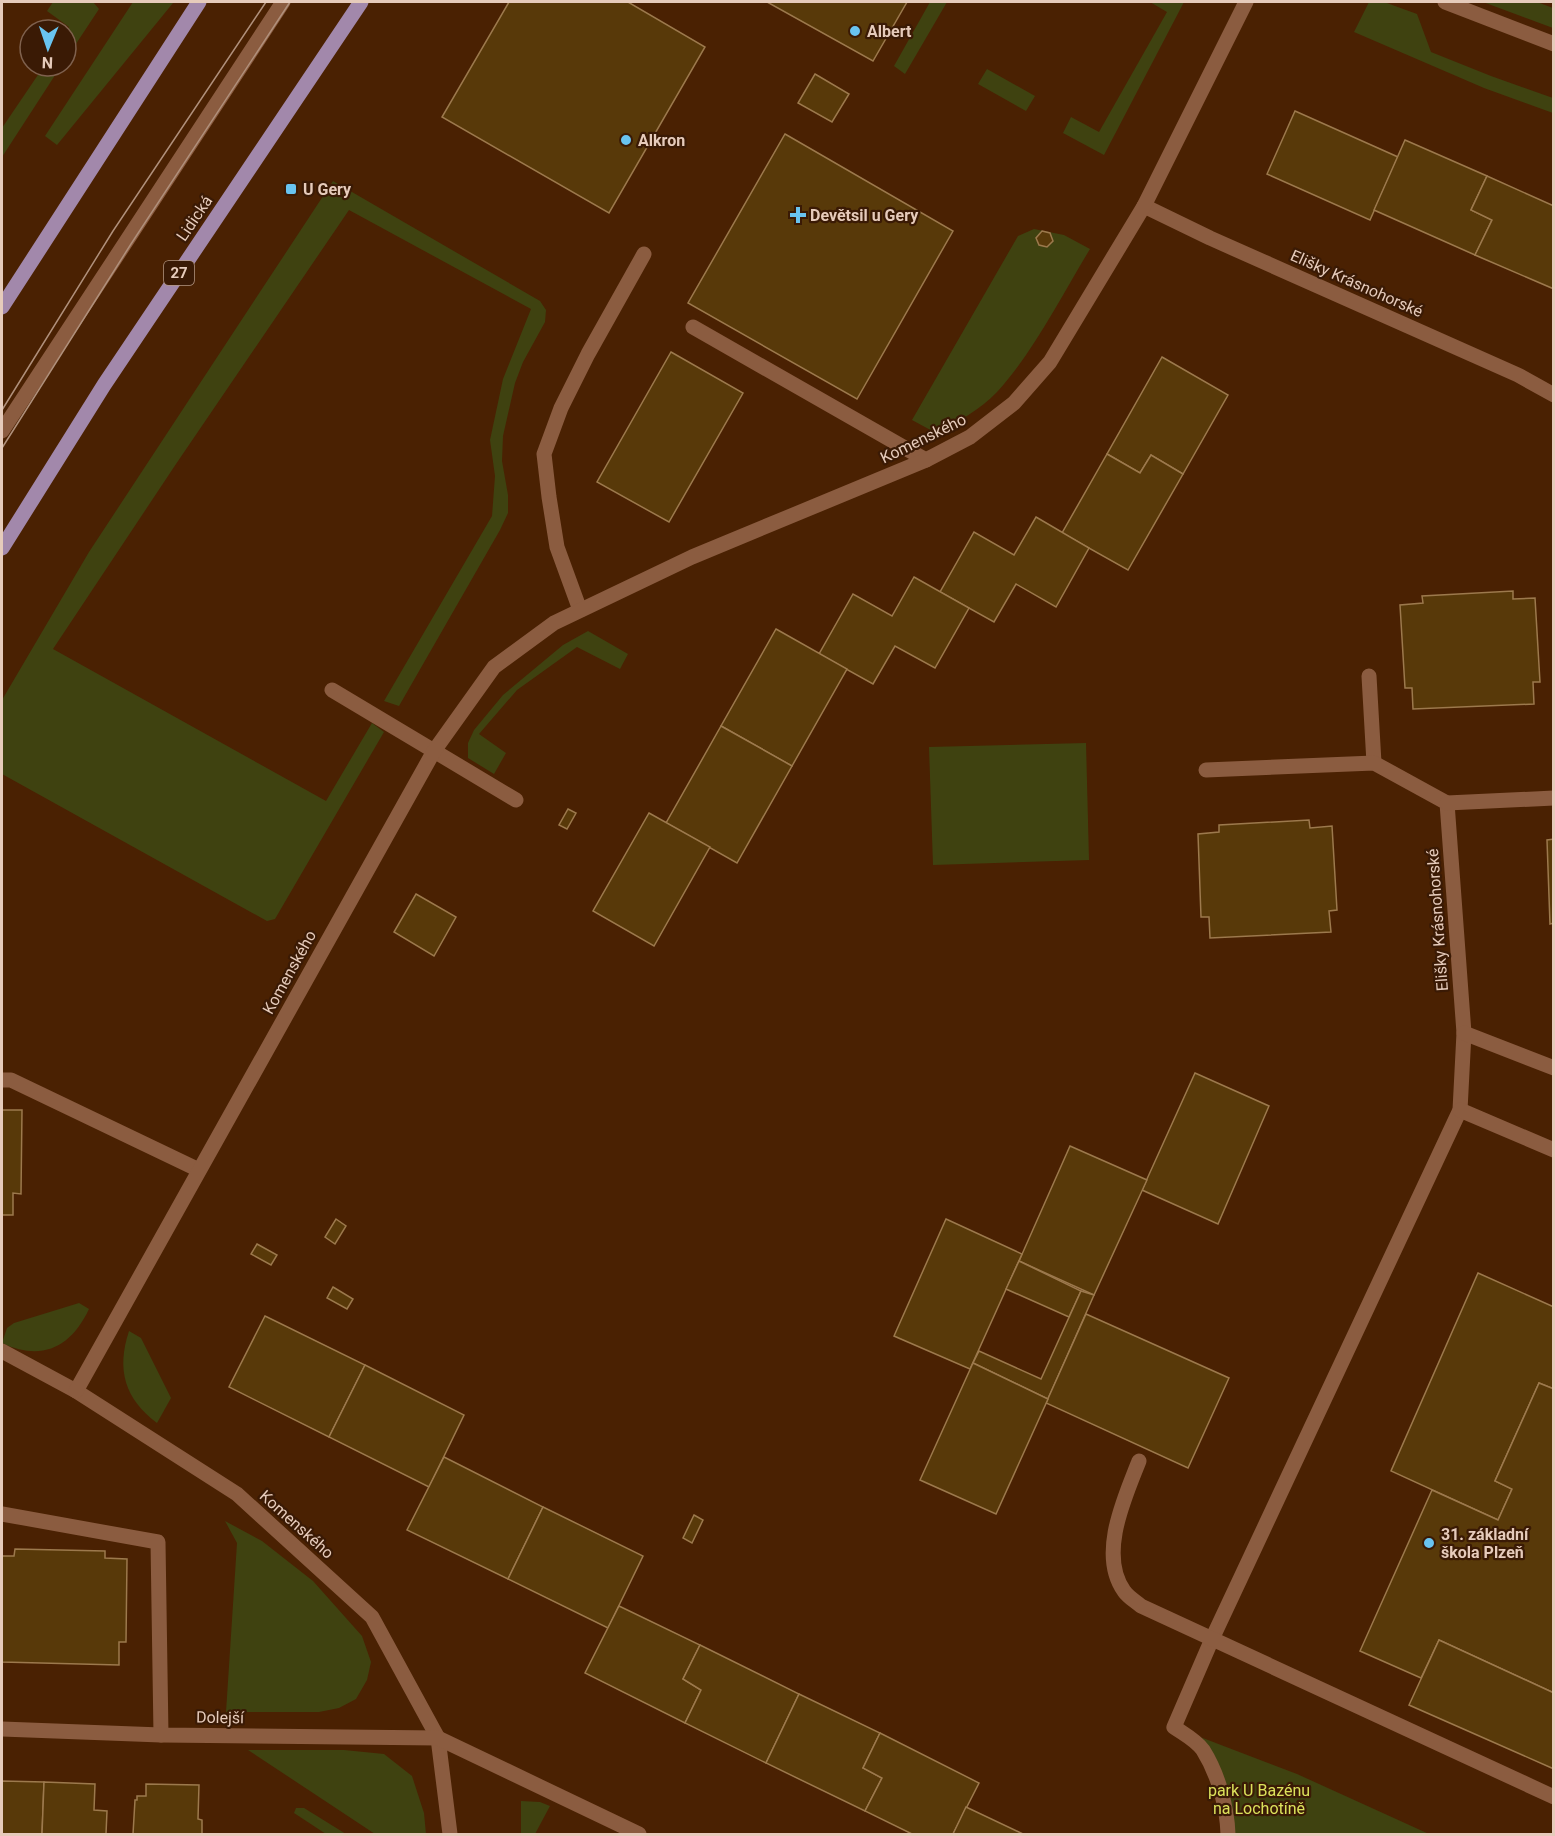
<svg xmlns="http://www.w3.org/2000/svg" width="1555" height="1836" font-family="Roboto,sans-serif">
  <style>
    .green { fill: #3f4210 }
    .building { fill: #583909; stroke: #9c794d; stroke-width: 1.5 }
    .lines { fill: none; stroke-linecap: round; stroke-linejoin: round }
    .minor { stroke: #8b5c40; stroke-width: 15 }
    .major { stroke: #a288ab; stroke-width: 15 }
    .tram { stroke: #b0907b; stroke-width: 1.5 }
    .poi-dot { fill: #69c4f0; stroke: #3a1a05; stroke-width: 2 }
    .labels { text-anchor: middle; stroke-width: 4.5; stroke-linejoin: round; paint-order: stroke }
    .shield { fill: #3a1a05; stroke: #b29684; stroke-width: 1.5 }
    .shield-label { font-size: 15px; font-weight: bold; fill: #e6cbbb }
    .poi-label { font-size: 16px; font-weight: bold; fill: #e6cbbb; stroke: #3a1a05; text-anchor: start }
    .street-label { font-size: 16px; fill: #e6cbbb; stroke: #3a1a05 }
    .park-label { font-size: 16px; fill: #dbe15b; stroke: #3a1a05 }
  </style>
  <rect width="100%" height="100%" fill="#4a2102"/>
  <!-- green -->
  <g class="green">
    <polygon points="53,2 93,2 99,9 66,59 66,33 69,27 47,11"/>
    <polygon points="133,2 173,3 57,145 45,136"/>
    <polygon points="930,2 947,2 905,74 894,66"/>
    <polygon points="1150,2 1184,2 1104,155 1063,133 1071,117 1099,132 1167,12"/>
    <polygon points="1369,2 1384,2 1417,14 1431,52 1491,76 1553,98 1553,113 1484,88 1354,32"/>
    <polygon points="1483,2 1537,2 1553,8 1553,28"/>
    <polygon points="44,66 61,66 2,157 2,128"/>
    <polygon points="987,69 1035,96 1026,111 978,84"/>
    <polygon points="333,181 540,301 546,310 545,322 523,362 515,383 503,436 502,461 508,495 508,513 500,530 399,706 384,701 492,516 495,476 490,440 503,379 531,309 349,210 176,464 53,649 326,801 372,723 384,732 275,919 267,921 2,774 2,700 89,552"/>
    <path d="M1034 229 1064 235 1090 249C1062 295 1033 353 997 392 980 410 957 422 936 433L912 420 1018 236Z"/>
    <polygon points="588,631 628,654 620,669 577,647 517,690 479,734 506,753 494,774 468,758 468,743 474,730 503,695 563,645"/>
    <polygon points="1086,743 1089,860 933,865 929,747"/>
    <path d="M79 1303 89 1309C71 1347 42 1362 2 1343L7 1328 14 1323Z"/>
    <path d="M129 1331 141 1338 171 1398 157 1423C125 1399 116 1370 129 1331Z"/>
    <polygon points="225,1521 262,1541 313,1581 362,1636 371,1662 367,1680 356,1699 339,1708 319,1712 226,1712 237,1543"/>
    <polygon points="1174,1727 1297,1774 1429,1834 1228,1834 1202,1749"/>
    <polygon points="248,1750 344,1750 384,1754 412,1776 424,1813 426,1834 375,1834"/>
    <polygon points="521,1801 540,1802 550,1806 535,1834 521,1834"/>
    <polygon points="296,1808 304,1808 346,1834 326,1834 294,1813"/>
  </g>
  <!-- building -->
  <g class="building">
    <polygon points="509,2 628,2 705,47 609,213 442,117"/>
    <polygon points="767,2 907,2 873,61"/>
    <polygon points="815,74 849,94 832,122 798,103"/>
    <polygon points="1295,111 1398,157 1370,220 1267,174"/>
    <polygon points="785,134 953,231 857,399 688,303"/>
    <polygon points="1405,140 1487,176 1471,210 1492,220 1475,255 1374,210"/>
    <polygon points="1487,176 1554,206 1554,289 1475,255 1492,220 1471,210"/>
    <polygon points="1042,231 1050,233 1053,241 1047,247 1039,245 1036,238"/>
    <polygon points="671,352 743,393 669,522 597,482"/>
    <polygon points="1162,357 1228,395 1183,474 1151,455 1140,473 1107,454"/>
    <polygon points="1107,454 1140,473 1151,455 1183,474 1128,570 1062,533"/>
    <polygon points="1036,517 1089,548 1056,607 1016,584 994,622 940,592 974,532 1014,555"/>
    <polygon points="914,577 969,608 935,668 895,646 873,684 819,654 853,594 892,616"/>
    <polygon points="1513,591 1513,599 1535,598 1540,682 1533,682 1534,704 1413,709 1412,688 1405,688 1400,605 1423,603 1422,596"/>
    <polygon points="776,629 847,669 792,766 721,726"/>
    <polygon points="721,726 792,766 737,863 666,823"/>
    <polygon points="568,809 576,813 567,829 559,825"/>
    <polygon points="649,813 710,847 654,946 593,911"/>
    <polygon points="1309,820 1310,828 1332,826 1337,910 1329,911 1331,932 1210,938 1209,917 1201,917 1198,834 1219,832 1219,825"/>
    <polygon points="1554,839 1554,923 1550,924 1547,840"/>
    <polygon points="416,894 456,917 434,956 394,932"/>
    <polygon points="1195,1073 1269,1106 1218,1224 1142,1190"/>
    <polygon points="2,1110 22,1110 21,1194 13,1193 13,1215 2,1215"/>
    <polygon points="1070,1146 1147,1180 1094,1295 1019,1261"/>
    <polygon points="336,1219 346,1226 335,1244 325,1237"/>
    <polygon points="946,1219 1022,1254 970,1369 894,1336"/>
    <polygon points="257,1244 277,1255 271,1265 251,1254"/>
    <polygon points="1019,1261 1081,1291 1069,1317 1006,1289"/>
    <polygon points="1478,1273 1554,1307 1554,1389 1539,1383 1495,1481 1512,1489 1498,1520 1391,1471"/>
    <polygon points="333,1287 353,1299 347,1309 327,1298"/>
    <polygon points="1081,1291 1094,1295 1048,1399 973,1363 979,1351 1041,1379"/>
    <polygon points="1086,1314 1229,1378 1188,1468 1046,1403"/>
    <polygon points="265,1316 365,1365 329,1437 229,1387"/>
    <polygon points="973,1363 1048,1399 996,1514 920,1480"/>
    <polygon points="365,1365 464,1415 429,1487 329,1437"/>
    <polygon points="1539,1383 1554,1389 1554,1693 1439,1640 1421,1678 1360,1651 1432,1490 1498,1520 1512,1489 1495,1481"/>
    <polygon points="444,1457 543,1507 508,1579 407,1530"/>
    <polygon points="543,1507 643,1556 608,1628 508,1579"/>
    <polygon points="694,1515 703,1520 692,1543 683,1538"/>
    <polygon points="15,1549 105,1551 105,1558 127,1559 126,1642 119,1642 119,1665 2,1662 2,1556 14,1556"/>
    <polygon points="619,1606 700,1645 683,1679 701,1690 685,1723 585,1673"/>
    <polygon points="1439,1640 1554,1693 1554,1769 1409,1705"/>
    <polygon points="700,1645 799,1694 766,1763 685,1723 701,1690 683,1679"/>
    <polygon points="799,1694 880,1733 863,1768 882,1778 865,1811 766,1763"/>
    <polygon points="880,1733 979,1783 953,1834 912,1834 865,1811 882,1778 863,1768"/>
    <polygon points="2,1781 44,1782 42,1834 2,1834"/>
    <polygon points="44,1782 95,1784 94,1810 107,1811 106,1834 42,1834"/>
    <polygon points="146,1784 199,1785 198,1819 202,1820 202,1834 133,1834 135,1800 137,1800 137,1796 146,1796"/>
    <polygon points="966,1807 1023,1834 953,1834"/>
  </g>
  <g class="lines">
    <!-- minor -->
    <g class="minor">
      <polyline points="1445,2 1554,44"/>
      <polyline points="1144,206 1210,238 1518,375 1554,395"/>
      <polyline points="693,327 926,460"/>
      <polyline points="2,431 283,2"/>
      <polyline points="580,610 557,547 549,497 544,454 561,408 588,354 644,254"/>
      <polyline points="1369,676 1374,763"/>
      <polyline points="332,690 516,800"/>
      <path d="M1206 770 1374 763 1447 803 1464 1033 1460 1110 1212 1639 1174 1727C1184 1734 1196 1740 1203 1750 1218 1774 1227 1806 1228 1834"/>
      <polyline points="1447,803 1554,798"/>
      <polyline points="1464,1033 1554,1068"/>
      <polyline points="2,1080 11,1080 199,1170"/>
      <polyline points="1460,1110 1554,1150"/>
      <polyline points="2,1351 76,1391 237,1494 372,1617 438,1738 450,1834"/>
      <polyline points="76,1391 434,751 494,667 554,623 692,557 926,460 970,437 1014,403 1050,362 1144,206 1246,2"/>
      <path d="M1139 1461C1125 1497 1098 1554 1124 1591 1128 1597 1135 1601 1141 1606L1554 1797"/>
      <polyline points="2,1514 158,1542 161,1735"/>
      <polyline points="2,1729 161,1735 438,1738 639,1834"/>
    </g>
    <!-- major -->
    <g class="major">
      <polyline points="2,307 199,2"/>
      <polyline points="2,548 104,385 361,2"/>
    </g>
    <!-- tram -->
    <g class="tram">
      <polyline points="2,410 113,231 266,2"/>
      <polyline points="2,448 131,244 290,2"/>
    </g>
  </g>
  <!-- markers -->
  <g class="poi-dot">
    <circle cx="855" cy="31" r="6"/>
    <circle cx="626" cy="140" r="6"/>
    <rect x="285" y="183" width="12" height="12" rx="3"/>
    <path d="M795 206h6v6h6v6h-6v6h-6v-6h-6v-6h6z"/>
    <circle cx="1429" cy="1543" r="6"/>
  </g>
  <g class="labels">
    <!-- shield labels -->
    <rect class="shield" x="164" y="261" width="30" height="24" rx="4.5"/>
    <g class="shield-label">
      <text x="179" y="278">27</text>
    </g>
    <!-- poi labels -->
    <g class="poi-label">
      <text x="867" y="37">Albert</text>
      <text x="638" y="146">Alkron</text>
      <text x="303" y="195">U Gery</text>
      <text x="810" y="221">Devětsil u Gery</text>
      <text x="1441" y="1540">31. základní<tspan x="1441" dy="18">škola Plzeň</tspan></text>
    </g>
    <!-- street labels -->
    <g class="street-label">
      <text transform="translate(194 218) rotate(-56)" y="6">Lidická</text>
      <text transform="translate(1357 283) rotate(24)" y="6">Elišky Krásnohorské</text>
      <text transform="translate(923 438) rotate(-26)" y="6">Komenského</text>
      <text transform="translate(1437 920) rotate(-94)" y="6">Elišky Krásnohorské</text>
      <text transform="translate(289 972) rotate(-61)" y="6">Komenského</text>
      <text transform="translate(297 1524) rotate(42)" y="6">Komenského</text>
      <text transform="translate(220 1717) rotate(1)" y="6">Dolejší</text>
    </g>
    <!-- park labels -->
    <g class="park-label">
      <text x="1259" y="1796">park U Bazénu<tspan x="1259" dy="18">na Lochotíně</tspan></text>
    </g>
  </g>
  <!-- border -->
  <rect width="1555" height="1836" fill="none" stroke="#e6cbbb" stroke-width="6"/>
  <!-- north arrow -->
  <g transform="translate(48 48) rotate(182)"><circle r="28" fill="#3a1a05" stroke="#7f614e" stroke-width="1.5"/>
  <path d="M0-4.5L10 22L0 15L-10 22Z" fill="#69c4f0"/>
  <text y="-9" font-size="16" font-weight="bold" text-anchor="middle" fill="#e6cbbb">N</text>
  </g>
</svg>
